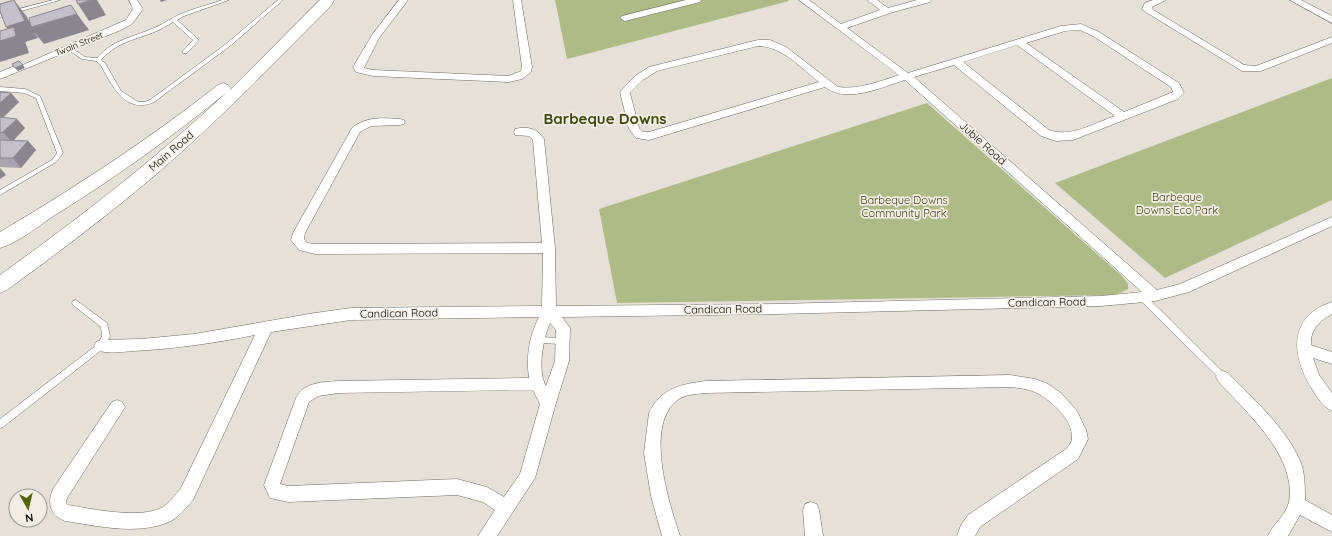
<svg xmlns="http://www.w3.org/2000/svg" width="1332" height="536" font-family="Quicksand,sans-serif">
  <style>
    .green { fill: #afbb86 }
    .lines { fill: none; stroke-linecap: round; stroke-linejoin: round }
    .lane-casing { stroke: #6f6b64; stroke-width: 1 }
    .street-casing { stroke: #6f6b64; stroke-width: 1 }
    .secondary-casing { stroke: #6f6b64; stroke-width: 1 }
    .lane { fill: #fff; fill-rule: evenodd }
    .street { fill: #fff; fill-rule: evenodd }
    .secondary { fill: #fff; fill-rule: evenodd }
    .wall { fill: #a9a5ad }
    .shaded-wall { fill: #89868d }
    .building { fill: #c4c0c9; stroke: #89868d }
    .labels { text-anchor: middle; stroke-width: 3.5; stroke-linejoin: round; paint-order: stroke }
    .far-street-label { font-size: 9px; fill: #0e0d0a; stroke: #f3eee5 }
    .street-label { font-size: 11px; fill: #0e0d0a; stroke: #f3eee5 }
    .park-label { font-size: 11px; fill: #39420e; stroke: #f3eee5 }
    .district-label { font-size: 15px; font-weight: bold; fill: #3e480e; stroke: #f3eee5 }
  </style>
  <rect width="100%" height="100%" fill="#e6e1d8"/>
  <!-- green -->
  <g class="green">
    <polygon points="555,0 788,0 789,1 567,59"/>
    <polygon points="1332,78 1332,200 1165,278 1055,183"/>
    <polygon points="927,103 1123,277 1128,284 1128,289 1116,295 617,303 599,209"/>
  </g>
  <g class="lines">
    <!-- lane casing -->
    <g class="lane-casing">
      <g id="lane">
        <polygon points="53,0 60,0 0,17 0,14"/>
        <path d="M222 0H229L184 16 177 20 199 40 187 53H183L182 52 193 40 173 22C169 25 164 27 159 30 137 40 119 40 101 60L105 63 121 91 138 102H144L150 100 226 44 278 0H283L230 46 154 102C125 115 112 85 100 64L96 61 82 59 65 48 68 46 70 47 85 57 97 58C114 39 131 38 154 28 164 24 171 18 181 14 194 8 209 5 222 0Z"/>
        <polygon points="0,87 25,89 40,96 63,153 56,162 0,195 0,190 52,160 57,153 36,98 24,93 0,91"/>
        <polygon points="1143,295 1146,296 1226,375 1227,377 1226,379 1223,380 1220,379 1140,300 1139,298 1140,296"/>
        <polygon points="76,300 107,323 110,336 104,348 3,427 0,428 0,419 98,344 102,336 101,327 73,305 72,303 73,301"/>
        <polygon points="538,337 563,338 566,339 567,341 566,343 563,344 538,343 535,342 534,340 535,338"/>
      </g>
    </g>
    <!-- street casing -->
    <g class="street-casing">
      <g id="street">
        <polygon points="129,0 137,0 143,9 132,24 121,30 0,79 0,72 12,67 18,67 126,20 133,9"/>
        <polygon points="399,0 408,0 379,38 364,68 373,70 509,76 521,71 522,67 513,0 521,0 532,67 531,72 522,79 509,82 373,76 356,72 353,67 372,35"/>
        <polygon points="686,0 701,0 700,2 625,21 620,18 622,16"/>
        <path d="M799 0H809L841 24 880 10 867 0H877L888 8 917 0H931L930 2 890 13 847 28 908 73 1061 26 1081 24 1099 32 1179 83 1184 93 1178 99 1073 140 1056 141 1041 136 954 65 914 77 1157 290 1180 284 1332 217V226L1189 292 1155 301 1101 306 776 314 562 317 570 328 569 361 556 403 535 478 497 536H478L495 510 483 502 457 495 288 502 270 498 264 485 296 398C303 382 324 382 339 381L529 378C526 357 529 336 539 317L351 320 271 332 193 500C186 507 180 516 171 521 139 536 98 526 65 521 50 515 47 503 53 489L112 402 117 400 122 402 125 407 122 412 67 498 66 503 68 505C92 509 139 519 161 508 169 504 175 495 181 488L255 335C215 343 174 349 133 351 121 352 107 354 96 350L94 346 96 342 101 340 141 339 194 334 315 313 351 308 542 306 543 253 315 254 299 250 291 240 293 233 352 128C366 116 384 118 400 119L404 120 405 122 404 124 400 125 371 126 360 132 305 233 304 239 307 243 315 244 542 243 533 140 529 136 515 135 514 132 515 129C527 126 537 128 544 139L555 248 556 306 776 304 1101 296 1142 292 905 80C882 87 847 104 825 87L649 140 636 138 629 129 620 92 635 76 649 67 758 40H770L786 47 838 87C859 90 880 81 899 75ZM1080 30 1093 36 1171 87 1173 92 1124 112 1026 43 1065 31ZM1017 45 1115 116C1094 123 1071 138 1049 130L963 62ZM758 46C782 46 801 68 819 82L649 132H643L639 128 630 93 643 80 657 71ZM550 323 556 330 555 361 546 386C537 371 543 338 550 323ZM533 390 540 404 520 474 504 497 487 487 457 479 288 486 280 484 309 402 318 396 339 393Z"/>
        <polygon points="1153,0 1166,0 1152,7 1152,8 1155,11 1244,65 1256,66 1332,37 1332,43 1261,71 1242,71 1144,11 1142,9 1145,3"/>
        <polygon points="1290,0 1301,0 1332,16 1332,23"/>
        <path d="M1332 302V314C1319 321 1310 330 1311 345L1332 352V364L1313 358 1319 375 1332 393V411C1323 407 1317 397 1312 389 1291 355 1288 316 1332 302Z"/>
        <path d="M1223 371 1228 373C1253 399 1290 431 1302 466 1305 477 1305 489 1305 500L1332 515V532L1300 515 1288 536H1268C1273 524 1286 515 1289 502 1297 456 1246 412 1218 381L1216 377 1218 373Z"/>
        <path d="M1010 375 1035 379 1048 384 1061 393 1077 411 1086 430 1088 439 1078 459 980 527 975 536H957L961 525 968 515 1066 449C1069 446 1072 442 1072 438 1073 420 1052 401 1037 393 1029 389 1019 388 1010 387L706 393C698 394 686 394 679 399 643 423 669 503 680 536H662L651 496 644 453 649 413C661 388 681 384 706 381Z"/>
        <polygon points="811,502 817,504 819,510 823,536 805,536 803,510 805,504"/>
      </g>
    </g>
    <!-- secondary casing -->
    <g class="secondary-casing">
      <path id="secondary" d="M320 0H334L331 6C275 62 220 119 160 171 111 213 59 252 7 290L0 293V275C79 218 156 159 227 92 172 137 115 178 55 215 38 226 20 242 0 248V232C76 187 149 139 218 85L223 83 228 85 231 88 229 91Z"/>
    </g>
    <!-- lane -->
    <use href="#lane" class="lane"/>
    <!-- street -->
    <use href="#street" class="street"/>
    <!-- secondary -->
    <use href="#secondary" class="secondary"/>
  </g>
  <!-- wall -->
  <polygon class="wall" points="0,92 19,102 3,118 25,128 14,140 28,141 36,150 21,168 0,167"/>
  <!-- shaded-wall -->
  <g class="shaded-wall">
    <polygon points="14,0 27,17 32,27 77,14 89,30 44,44 34,32 38,38 25,42 26,44 29,53 0,62 0,41 14,37 6,27"/>
    <polygon points="92,0 97,0 106,15 89,21 78,4"/>
    <polygon points="160,0 167,0 161,2"/>
    <polygon points="23,65 25,68 18,71 15,68"/>
    <polygon points="11,93 19,102 2,118 0,115 0,103"/>
    <polygon points="17,119 25,128 12,142 3,132"/>
    <polygon points="28,141 36,150 21,168 13,158"/>
    <polygon points="0,168 6,175 0,179"/>
  </g>
  <!-- building -->
  <g class="building">
    <polygon points="14,0 25,21 6,27 0,11 0,4"/>
    <polygon points="76,0 92,0 78,4"/>
    <polygon points="71,5 77,14 31,27 29,18"/>
    <polygon points="14,27 16,36 0,41 0,31"/>
    <polygon points="19,61 23,65 15,68 12,64"/>
    <polygon points="0,92 11,93 0,103"/>
    <polygon points="0,117 17,119 3,132 0,133"/>
    <polygon points="0,140 28,141 13,158 0,158"/>
  </g>
  <g class="labels">
    <!-- far-street labels -->
    <g class="far-street-label">
      <text transform="translate(79 44) rotate(-22)" y="3">Twain Street</text>
    </g>
    <!-- street labels -->
    <g class="street-label">
      <text transform="translate(983 143) rotate(42)" y="4">Jubie Road</text>
      <text transform="translate(171 151) rotate(-41)" y="4">Main Road</text>
      <text transform="translate(1047 302) rotate(-1)" y="4">Candican Road</text>
      <text transform="translate(723 309) rotate(-1)" y="4">Candican Road</text>
      <text transform="translate(399 313) rotate(-1)" y="4">Candican Road</text>
    </g>
    <!-- park labels -->
    <g class="park-label">
      <text x="1177" y="201">Barbeque<tspan x="1177" dy="13">Downs Eco Park</tspan></text>
      <text x="904" y="204">Barbeque Downs<tspan x="904" dy="13">Community Park</tspan></text>
    </g>
    <!-- district labels -->
    <g class="district-label">
      <text x="605" y="124">Barbeque Downs</text>
    </g>
  </g>
  <!-- north arrow -->
  <g transform="translate(28 508) rotate(172)"><circle r="19" fill="#f3eee5" stroke="#97948d"/>
  <path d="M0-3L7 15L0 10L-7 15Z" fill="#556408"/>
  <text y="-6" font-size="11" font-weight="bold" text-anchor="middle" fill="#0e0d0a">N</text>
  </g>
</svg>
